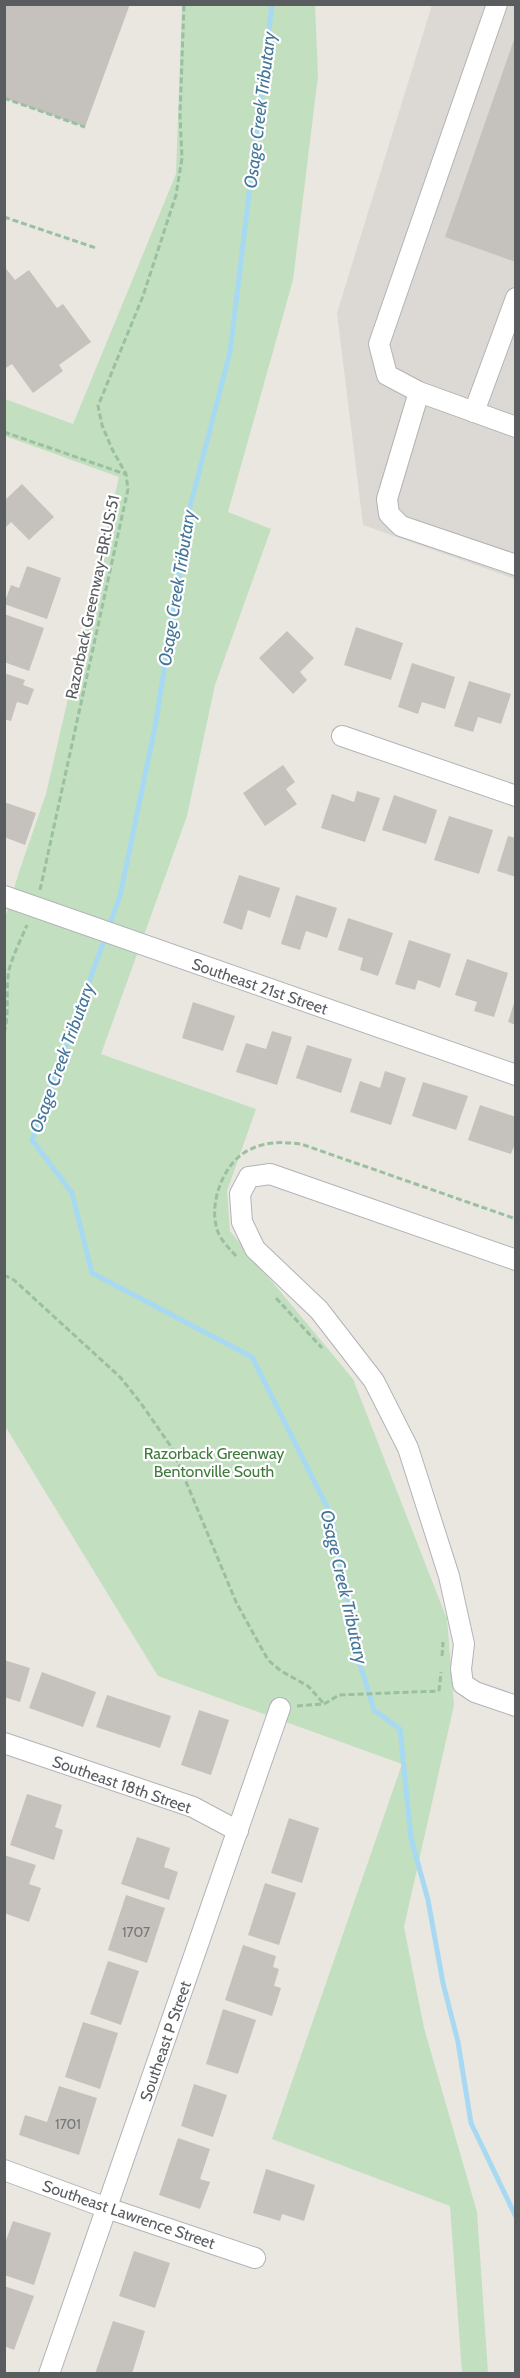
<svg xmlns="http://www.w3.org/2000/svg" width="520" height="2378" font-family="Cabin,sans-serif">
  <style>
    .industrial { fill: #dcd9d5 }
    .green { fill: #c2dfc0 }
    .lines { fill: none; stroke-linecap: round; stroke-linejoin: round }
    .stream { stroke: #a7d9f3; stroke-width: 5 }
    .building { fill: #c5c2bd }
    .minor-casing { stroke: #b1b3b7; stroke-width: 22 }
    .path { stroke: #9abfa1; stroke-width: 3; stroke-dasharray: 6 3; stroke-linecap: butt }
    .minor { stroke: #fff; stroke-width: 20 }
    .labels { text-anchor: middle; stroke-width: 4.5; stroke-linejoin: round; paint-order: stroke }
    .number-label { font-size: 14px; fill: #747677 }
    .street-label { font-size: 16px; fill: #595d60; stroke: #fff }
    .park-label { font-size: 16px; fill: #407a3d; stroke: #fff }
    .water-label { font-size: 18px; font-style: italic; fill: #45769a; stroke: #fff }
  </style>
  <rect width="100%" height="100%" fill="#eae7e1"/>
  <!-- industrial -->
  <polygon class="industrial" points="432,5 515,5 515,579 363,525 337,313"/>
  <!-- green -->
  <polygon class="green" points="182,5 315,5 318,76 293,280 228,512 271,529 215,685 187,816 101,1054 256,1109 227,1191 230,1231 353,1379 447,1619 454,1705 404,1927 424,2028 477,2212 488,2373 462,2373 450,2206 272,2139 402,1764 158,1676 5,1426 4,922 19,872 46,794 119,477 5,436 5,399 73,424 176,174"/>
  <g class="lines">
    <!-- stream -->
    <polyline class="stream" points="272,4 230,352 190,507 155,727 120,896 32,1140 72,1193 92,1273 252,1357 331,1515 360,1664 374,1710 400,1729 411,1838 428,1900 443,1983 458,2042 471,2123 516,2217"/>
  </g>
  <!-- building -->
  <g class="building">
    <polygon points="4,4 130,4 85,127 4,98"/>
    <polygon points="515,37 516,37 516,262 445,237"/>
    <polygon points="4,266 15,280 29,270 57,308 63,304 91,342 59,365 63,371 33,393 12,364 4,369"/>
    <polygon points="22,484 54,517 29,540 11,522 4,529 4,501"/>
    <polygon points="27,566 61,578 47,619 4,604 11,585 19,588"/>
    <polygon points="4,614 44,628 29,671 4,662"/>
    <polygon points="356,627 403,643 391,680 344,665"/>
    <polygon points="287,631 314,658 300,672 307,680 293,694 259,658"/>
    <polygon points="412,663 455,677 445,709 422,702 418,714 398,707"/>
    <polygon points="4,673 25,680 23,685 34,689 28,705 17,702 11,721 4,719"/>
    <polygon points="469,681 511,694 501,724 478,717 473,732 454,726"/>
    <polygon points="283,765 295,782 286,789 297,804 265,826 243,793"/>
    <polygon points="357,791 380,798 365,842 321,828 332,794 354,802"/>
    <polygon points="394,795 437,810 426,844 382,830"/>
    <polygon points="4,802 36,813 25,845 4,837"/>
    <polygon points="449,816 493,830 479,874 434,860"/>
    <polygon points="508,836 516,838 516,877 497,871"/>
    <polygon points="239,875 280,888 270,918 248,910 242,930 223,923"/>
    <polygon points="296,895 337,908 327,938 306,931 300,950 281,944"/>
    <polygon points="348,918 393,933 378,976 360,970 363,958 338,950"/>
    <polygon points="409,940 451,954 440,988 418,980 415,990 395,984"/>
    <polygon points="467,959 508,973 494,1017 474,1011 477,1002 455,995"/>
    <polygon points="515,1000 516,1000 516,1025 508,1022"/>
    <polygon points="193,1002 235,1016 223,1051 182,1038"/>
    <polygon points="272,1031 292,1037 277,1085 236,1072 246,1043 266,1049"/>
    <polygon points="307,1045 352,1059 341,1093 296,1078"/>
    <polygon points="385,1071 406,1078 391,1125 350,1112 360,1081 380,1088"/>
    <polygon points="423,1082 468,1096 456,1130 412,1116"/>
    <polygon points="480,1105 516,1117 516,1141 511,1154 468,1140"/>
    <polygon points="4,1660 30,1668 20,1702 4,1697"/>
    <polygon points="42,1672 96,1692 83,1727 29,1708"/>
    <polygon points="107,1695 171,1716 160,1748 96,1727"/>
    <polygon points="199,1710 229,1720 211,1775 181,1765"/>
    <polygon points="27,1794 62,1805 55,1827 63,1830 54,1860 10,1845"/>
    <polygon points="289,1818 319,1828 302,1883 271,1873"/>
    <polygon points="137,1837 170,1848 164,1867 178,1872 169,1900 121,1884"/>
    <polygon points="4,1855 36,1865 29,1884 41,1888 29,1922 4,1913"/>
    <polygon points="265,1883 296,1893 279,1945 248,1935"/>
    <polygon points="126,1895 165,1908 147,1963 108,1950"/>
    <polygon points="243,1945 276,1956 273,1967 279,1969 274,1986 281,1988 272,2016 225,2000"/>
    <polygon points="108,1961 139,1971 121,2025 90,2014"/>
    <polygon points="223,2009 256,2020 238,2074 206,2064"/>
    <polygon points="83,2022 118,2033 100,2089 65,2077"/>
    <polygon points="194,2084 227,2095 213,2137 181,2126"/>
    <polygon points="59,2086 97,2098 79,2155 19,2135 25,2115 47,2122"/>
    <polygon points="178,2138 210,2149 200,2179 210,2182 200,2209 159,2195"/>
    <polygon points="266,2169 315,2185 304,2221 282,2214 280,2221 253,2213"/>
    <polygon points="13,2221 51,2233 34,2285 4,2275 4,2246"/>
    <polygon points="134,2251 170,2263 155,2308 119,2296"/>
    <polygon points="4,2286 34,2296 14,2350 4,2346"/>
    <polygon points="113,2321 145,2331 132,2374 95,2374"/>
  </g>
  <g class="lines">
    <!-- minor casing -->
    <g class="minor-casing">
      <g id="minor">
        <polyline points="497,4 379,344 387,375 419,392 516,427"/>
        <polyline points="419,392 387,499 389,514 401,526 516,565"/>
        <polyline points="474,412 516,298"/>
        <polyline points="342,736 516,796"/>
        <polyline points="4,896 516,1075"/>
        <polyline points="516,1260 270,1174 249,1177 240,1194 242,1222 255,1249 319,1310 374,1381 408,1448 449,1576 464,1644 461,1669 463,1684 475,1692 516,1706"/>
        <polyline points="4,1743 193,1807 238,1831"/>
        <polyline points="4,2170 107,2208 255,2258"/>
        <polyline points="49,2374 280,1708"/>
      </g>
    </g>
    <!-- path -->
    <g class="path">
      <polyline points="4,98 85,127"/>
      <polyline points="4,217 96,248"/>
      <polyline points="4,432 125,474"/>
      <polyline points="40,890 128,489 126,474 112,449 102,425 98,406 143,296 176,195 182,158 180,115 184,4"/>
      <path d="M4 1033C10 1012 5 991 9 970 13 955 21 939 27 925"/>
      <path d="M236 1256C228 1247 218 1238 216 1225 210 1199 225 1160 251 1149 268 1141 283 1142 301 1144L516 1219"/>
      <polyline points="4,1275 14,1280 120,1377 140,1402 172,1448 236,1602 268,1660 281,1671 308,1686 324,1704"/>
      <polyline points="276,1298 322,1348"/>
      <polyline points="442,1656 443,1642"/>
      <polyline points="439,1691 441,1672"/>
      <polyline points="324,1704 339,1695 439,1691"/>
      <polyline points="297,1706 323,1704"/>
    </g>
    <!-- minor -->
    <use href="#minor" class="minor"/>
  </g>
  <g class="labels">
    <!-- number labels -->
    <g class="number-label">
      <text x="136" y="1937">1707</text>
      <text x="68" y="2129">1701</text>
    </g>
    <!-- street labels -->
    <g class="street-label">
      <text transform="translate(92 597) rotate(-78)" y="6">Razorback Greenway-BR:US:51</text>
      <text transform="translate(260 986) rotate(19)" y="6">Southeast 21st Street</text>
      <text transform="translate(122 1784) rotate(19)" y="6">Southeast 18th Street</text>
      <text transform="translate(165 2041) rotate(-71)" y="6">Southeast P Street</text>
      <text transform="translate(129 2214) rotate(19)" y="6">Southeast Lawrence Street</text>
    </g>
    <!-- park labels -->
    <g class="park-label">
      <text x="214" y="1459">Razorback Greenway<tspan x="214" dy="18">Bentonville South</tspan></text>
    </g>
    <!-- water labels -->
    <g class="water-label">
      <text transform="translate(260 110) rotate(-83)" y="6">Osage Creek Tributary</text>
      <text transform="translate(177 588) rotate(-81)" y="6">Osage Creek Tributary</text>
      <text transform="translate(62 1058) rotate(-70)" y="6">Osage Creek Tributary</text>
      <text transform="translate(344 1587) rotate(77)" y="6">Osage Creek Tributary</text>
    </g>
  </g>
  <!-- border -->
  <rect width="520" height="2378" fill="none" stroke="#595d60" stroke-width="12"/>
</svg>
